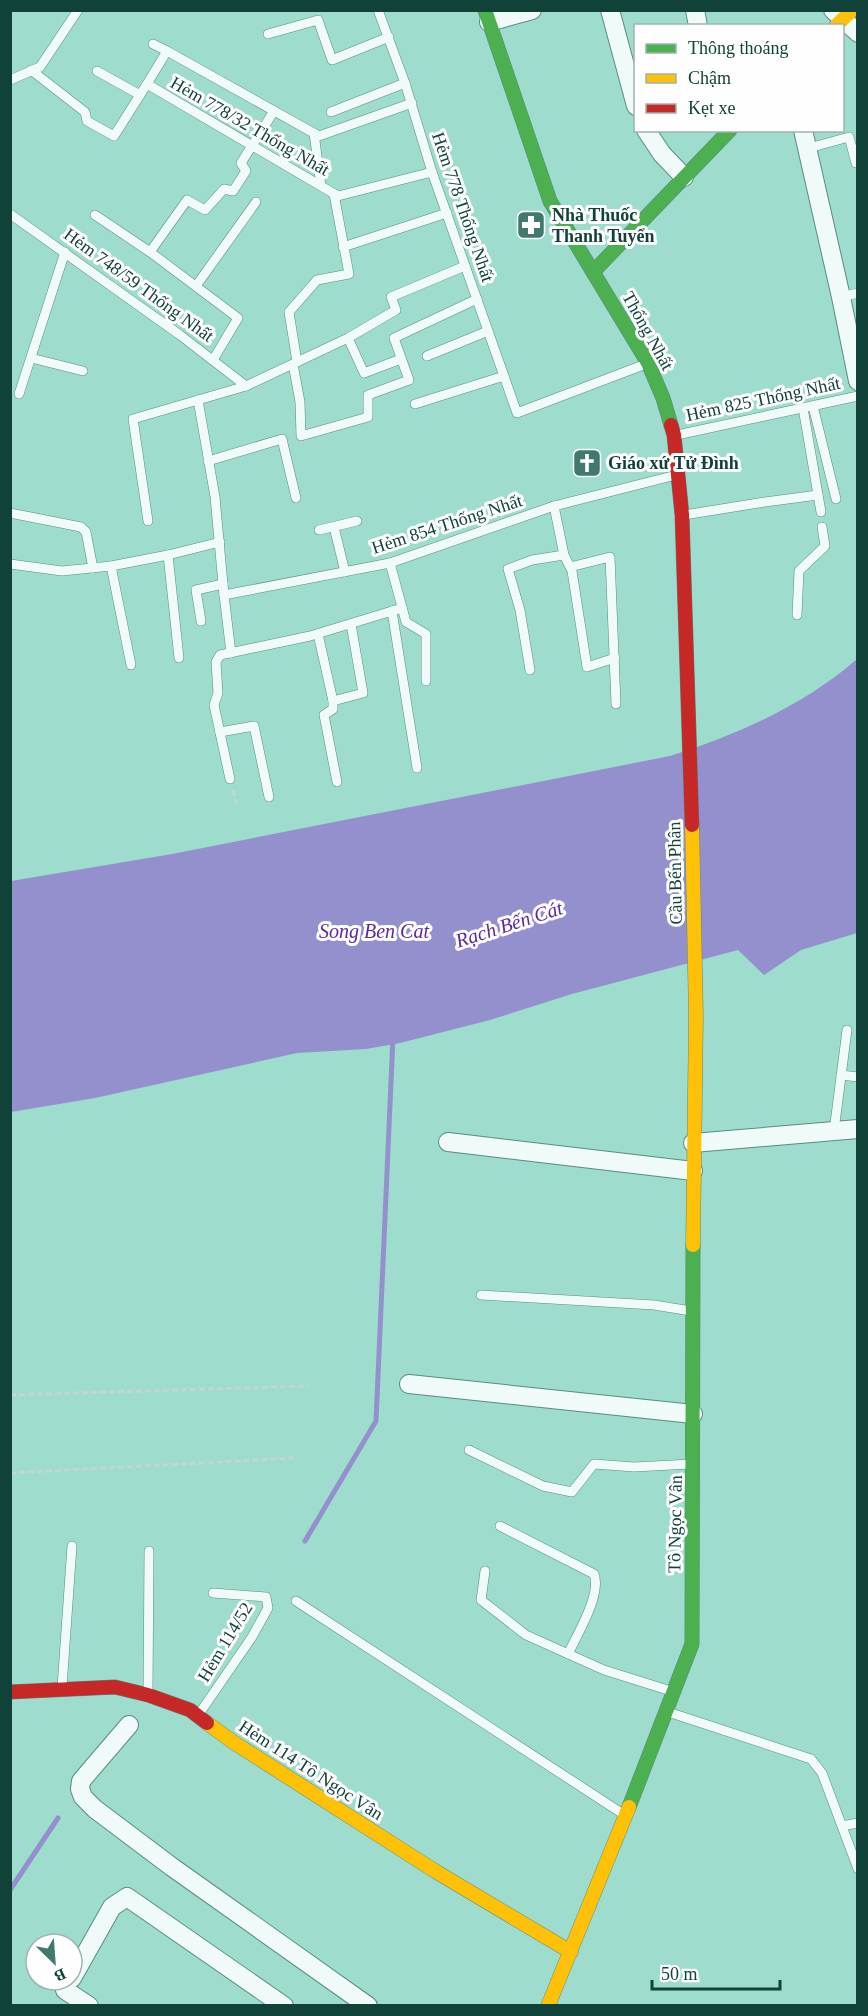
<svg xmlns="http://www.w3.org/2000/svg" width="868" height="2016" font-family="'Times New Roman',serif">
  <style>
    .water { fill: #9490ce }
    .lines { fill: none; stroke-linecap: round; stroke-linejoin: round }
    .stream { stroke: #9490ce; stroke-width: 5 }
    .lane-casing { stroke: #5a8b82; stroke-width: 10 }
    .street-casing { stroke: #5a8b82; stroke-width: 20 }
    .fast-casing { stroke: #5a8b82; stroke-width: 15 }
    .slow-casing { stroke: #5a8b82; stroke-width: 15 }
    .jam-casing { stroke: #5a8b82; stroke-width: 15 }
    .path { stroke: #c3d7d2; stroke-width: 3; stroke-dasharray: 6 3; stroke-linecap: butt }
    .lane { stroke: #f0faf8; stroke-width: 9 }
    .street { stroke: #f0faf8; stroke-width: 18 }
    .fast { stroke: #4caf50; stroke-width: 14 }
    .slow { stroke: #ffc107; stroke-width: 14 }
    .jam { stroke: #c62828; stroke-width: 14 }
    .labels { text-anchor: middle; stroke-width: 6; stroke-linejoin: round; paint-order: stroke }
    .street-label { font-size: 18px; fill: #114239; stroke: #fefefe }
    .poi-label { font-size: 18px; font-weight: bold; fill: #114239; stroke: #fefefe; text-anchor: start }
    .water-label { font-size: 20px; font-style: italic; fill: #5a299b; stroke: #fefefe }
  </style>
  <rect width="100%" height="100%" fill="#9edcce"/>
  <!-- water -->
  <path class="water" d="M857 659V933L801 950 764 975 738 950 572 994 490 1020 400 1043 366 1049 297 1053 95 1098 11 1112V881L172 854 670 756C738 734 803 706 857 659Z"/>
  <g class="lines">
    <!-- stream -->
    <g class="stream">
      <polyline points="305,1541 376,1421 393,1037"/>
      <polyline points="10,1890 58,1818"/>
    </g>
    <!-- lane casing -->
    <g class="lane-casing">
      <g id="lane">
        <polyline points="378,10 405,83 432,172 517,413 646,364"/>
        <polyline points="268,34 318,20 332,60 389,37"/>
        <polyline points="153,44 167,51"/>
        <polyline points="31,70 85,112 87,121 114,136 140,95"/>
        <polyline points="97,71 140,95 147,84 338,196 432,172"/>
        <polyline points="10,80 40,67 78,10"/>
        <polyline points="147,84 167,51 319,136 412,103"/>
        <polyline points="331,112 405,83"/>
        <polyline points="314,133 321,186"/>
        <polyline points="809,148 849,137 856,163 858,163"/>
        <polyline points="10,214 180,335 246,386"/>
        <polyline points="95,215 150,252"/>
        <polyline points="343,247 447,213"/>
        <polyline points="196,286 256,202"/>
        <polyline points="841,297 858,293"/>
        <polyline points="348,338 364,373 401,359"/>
        <polyline points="427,356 488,331"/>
        <polyline points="31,358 83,371"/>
        <polyline points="213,360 238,318 150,252 187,200 205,210 224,189 233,191 246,171 241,163 274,111"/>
        <polyline points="297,362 289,312 317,280 349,274 334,194"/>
        <polyline points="293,364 300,402 301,436 368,417 368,395 409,380 394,338 477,299"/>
        <polyline points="19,394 65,252"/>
        <polyline points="198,400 215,497 224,595 231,653"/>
        <polyline points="415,404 504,376"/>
        <polyline points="813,406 836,499"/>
        <polyline points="803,408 821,512"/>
        <polyline points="677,435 858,396"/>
        <polyline points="208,461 282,439 296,498"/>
        <polyline points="554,506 564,555 572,571 587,667 615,658"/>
        <polyline points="10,513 81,527 86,532 93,568"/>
        <polyline points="684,515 765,502 818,495"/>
        <polyline points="148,521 133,419 246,386 348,338 396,310 391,297 465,266"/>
        <polyline points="334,527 345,572"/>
        <polyline points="319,530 357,521"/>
        <polyline points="168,555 179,658"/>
        <polyline points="390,563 406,622 426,634 426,681"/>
        <polyline points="10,564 62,571 111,566"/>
        <polyline points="570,567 610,557 616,704"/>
        <polyline points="224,595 390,563 554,506 676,475"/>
        <polyline points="392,611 417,768"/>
        <polyline points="797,615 799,571 825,546 822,527"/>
        <polyline points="201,621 196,590 223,584"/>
        <polyline points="318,634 333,701 333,709 324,715 337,782"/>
        <polyline points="131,665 111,566 168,555 220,542"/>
        <polyline points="530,670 520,610 508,569 532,560 564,555"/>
        <polyline points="333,701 363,693 351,624"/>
        <polyline points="220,732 254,726 269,797"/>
        <polyline points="230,779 214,705 218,693 216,662 220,655 310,636 402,608"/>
        <polyline points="841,1075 858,1077"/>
        <polyline points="834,1131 847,1030"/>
        <polyline points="481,1295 654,1305 691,1311"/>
        <polyline points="469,1450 543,1486 572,1492 594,1464 634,1467 691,1464"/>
        <path d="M500 1526 594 1574C602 1594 577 1635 568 1654"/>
        <polyline points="485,1571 481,1600 526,1635 604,1670 671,1691"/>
        <polyline points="296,1601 623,1814"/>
        <polyline points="62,1687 72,1546"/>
        <polyline points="148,1693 149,1551"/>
        <polyline points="668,1712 811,1759 822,1773 858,1869"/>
        <polyline points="199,1714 252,1637 268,1608 266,1597 213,1593"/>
        <polyline points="842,1826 858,1823"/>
      </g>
    </g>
    <!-- street casing -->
    <g class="street-casing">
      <g id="street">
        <polyline points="610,10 636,106"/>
        <polyline points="695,10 698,26"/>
        <polyline points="833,10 858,33"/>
        <polyline points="489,22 532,10"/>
        <polyline points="646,130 662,154 684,177"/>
        <polyline points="803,130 841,297 858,381"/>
        <polyline points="448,1142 693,1171"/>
        <polyline points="693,1143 858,1129"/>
        <polyline points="409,1384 693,1414"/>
        <polyline points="129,1725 81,1781 80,1789 83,1797 95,1809 172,1867 368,2006"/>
        <polyline points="72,1978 112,1907 127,1897 284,2006"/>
        <polyline points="65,1990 89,2006"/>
      </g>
    </g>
    <!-- fast casing -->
    <g class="fast-casing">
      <g id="fast">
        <polyline points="485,10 550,201 648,363 663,398 671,425"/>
        <polyline points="593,272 730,130"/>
        <polyline points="629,1807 692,1644 693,1245"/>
      </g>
    </g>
    <!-- slow casing -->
    <g class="slow-casing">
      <g id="slow">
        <polyline points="836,26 852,10"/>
        <polyline points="692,825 696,1016 693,1245"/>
        <polyline points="207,1723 233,1742 435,1871 571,1952"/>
        <polyline points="548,2006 629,1807"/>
      </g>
    </g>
    <!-- jam casing -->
    <g class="jam-casing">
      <g id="jam">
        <polyline points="671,425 674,435 682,515 692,825"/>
        <polyline points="10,1692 115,1687 148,1695 190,1710 207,1723"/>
      </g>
    </g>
    <!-- path -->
    <g class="path">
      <polyline points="233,790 236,803"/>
      <polyline points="10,1395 309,1386"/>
      <polyline points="10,1473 294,1458"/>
    </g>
    <!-- lane -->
    <use href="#lane" class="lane"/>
    <!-- street -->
    <use href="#street" class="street"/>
    <!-- fast -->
    <use href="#fast" class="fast"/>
    <!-- slow -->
    <use href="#slow" class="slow"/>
    <!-- jam -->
    <use href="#jam" class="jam"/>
  </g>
  <!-- icons -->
  <defs>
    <g id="pharmacy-square" transform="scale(1.5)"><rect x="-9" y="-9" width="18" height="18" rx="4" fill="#42786d" stroke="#fefefe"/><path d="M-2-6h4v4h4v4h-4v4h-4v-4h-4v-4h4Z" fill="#fff"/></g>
    <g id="church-square" transform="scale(1.5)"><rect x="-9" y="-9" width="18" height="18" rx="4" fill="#42786d" stroke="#fefefe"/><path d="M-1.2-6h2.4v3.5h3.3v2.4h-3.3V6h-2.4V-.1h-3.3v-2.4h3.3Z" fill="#fff"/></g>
  </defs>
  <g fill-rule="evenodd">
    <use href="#pharmacy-square" x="531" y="225"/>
    <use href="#church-square" x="587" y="463"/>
  </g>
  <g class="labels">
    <!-- street labels -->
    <g class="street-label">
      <text transform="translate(250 126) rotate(30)" y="6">Hẻm 778/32 Thống Nhất</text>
      <text transform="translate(463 207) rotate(71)" y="6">Hẻm 778 Thống Nhất</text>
      <text transform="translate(139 285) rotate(36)" y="6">Hẻm 748/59 Thống Nhất</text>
      <text transform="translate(648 331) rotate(61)" y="6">Thống Nhất</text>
      <text transform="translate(763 399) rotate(-12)" y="6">Hẻm 825 Thống Nhất</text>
      <text transform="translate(447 524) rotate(-18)" y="6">Hẻm 854 Thống Nhất</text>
      <text transform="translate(675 873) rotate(-91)" y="6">Cầu Bến Phân</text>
      <text transform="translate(675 1524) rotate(-89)" y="6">Tô Ngọc Vân</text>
      <text transform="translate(225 1642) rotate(-59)" y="6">Hẻm 114/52</text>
      <text transform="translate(311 1770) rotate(33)" y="6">Hẻm 114 Tô Ngọc Vân</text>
    </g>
    <!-- poi labels -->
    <g class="poi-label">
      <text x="552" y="221">Nhà Thuốc<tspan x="552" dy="21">Thanh Tuyển</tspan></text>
      <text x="608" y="469">Giáo xứ Tử Đình</text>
    </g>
    <!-- water labels -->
    <g class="water-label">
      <text transform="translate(509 924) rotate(-18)" y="7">Rạch Bến Cát</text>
      <text x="374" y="938">Song Ben Cat</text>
    </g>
  </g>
  <!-- border -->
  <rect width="868" height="2016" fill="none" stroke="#114239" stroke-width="24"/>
  <!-- legend -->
  <rect x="634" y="24" width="210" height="108" fill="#fefefe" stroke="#9fb3af" stroke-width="1.5"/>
  <rect x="646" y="44" width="30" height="9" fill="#4caf50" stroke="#9fb3af" stroke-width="1.5"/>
  <text x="688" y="54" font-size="18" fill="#114239">Thông thoáng</text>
  <rect x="646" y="74" width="30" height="9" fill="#ffc107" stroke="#9fb3af" stroke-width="1.5"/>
  <text x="688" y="84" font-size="18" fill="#114239">Chậm</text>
  <rect x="646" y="104" width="30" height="9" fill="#c62828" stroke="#9fb3af" stroke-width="1.5"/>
  <text x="688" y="114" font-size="18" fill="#114239">Kẹt xe</text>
  <!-- north arrow -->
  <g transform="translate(54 1962) rotate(155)"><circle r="28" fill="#fefefe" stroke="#9fb3af" stroke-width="1.5"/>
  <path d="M0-4.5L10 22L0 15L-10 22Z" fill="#42786d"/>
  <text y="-9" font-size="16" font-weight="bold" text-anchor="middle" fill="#114239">B</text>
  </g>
  <!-- scale -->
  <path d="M652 1980v9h128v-9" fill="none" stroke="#114239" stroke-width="3"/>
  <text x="661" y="1980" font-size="18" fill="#114239" stroke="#fefefe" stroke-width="4.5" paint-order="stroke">50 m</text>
</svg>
